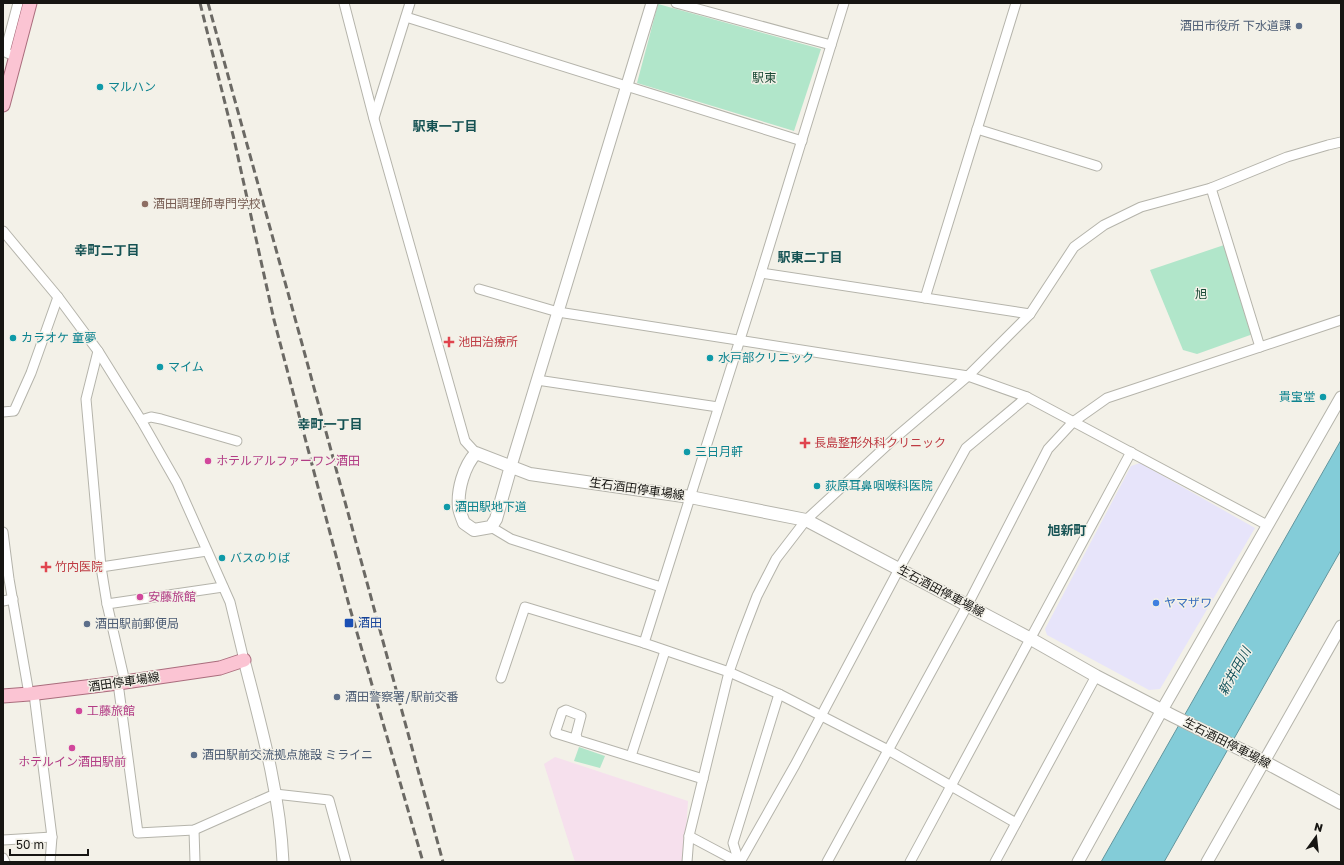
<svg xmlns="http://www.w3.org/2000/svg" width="1344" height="865" font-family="'Golos Text','Noto Sans JP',sans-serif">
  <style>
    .commercial { fill: #e7e4fa }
    .industrial { fill: #f6e0ed }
    .green { fill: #b1e6ca }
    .water { fill: #83ccd8; stroke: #62959d }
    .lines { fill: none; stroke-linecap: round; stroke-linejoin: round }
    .minor-casing { stroke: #b5b4ab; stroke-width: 11 }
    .tertiary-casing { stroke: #b5b4ab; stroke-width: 13 }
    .secondary-casing { stroke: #b5b4ab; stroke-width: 14 }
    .primary-casing { stroke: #aa6d7d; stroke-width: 15 }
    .minor { stroke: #fff; stroke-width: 9 }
    .tertiary { stroke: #fff; stroke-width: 11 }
    .secondary { stroke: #fff; stroke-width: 12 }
    .primary { stroke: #fbc4d3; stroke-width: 13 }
    .rail { stroke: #6b6964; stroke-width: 3; stroke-dasharray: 8 4; stroke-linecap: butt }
    .service-dot { fill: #5c6f8a; stroke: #f3f1e8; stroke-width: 1.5 }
    .culture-dot { fill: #0f9aa8; stroke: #f3f1e8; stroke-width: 1.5 }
    .education-dot { fill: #8d6e63; stroke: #f3f1e8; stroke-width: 1.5 }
    .health-dot { fill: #e0444e; stroke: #f3f1e8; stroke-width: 1.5 }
    .hotel-dot { fill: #d1479c; stroke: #f3f1e8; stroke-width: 1.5 }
    .shop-dot { fill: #3f7fe0; stroke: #f3f1e8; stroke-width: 1.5 }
    .transit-dot { fill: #1a4fb4; stroke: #f3f1e8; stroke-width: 1.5 }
    .labels { text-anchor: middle; stroke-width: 3; stroke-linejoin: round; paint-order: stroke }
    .service-label { font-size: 12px; fill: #4e5e75; stroke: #f3f1e8; text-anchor: start }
    .park-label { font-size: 12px; fill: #184733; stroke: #f3f1e8 }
    .culture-label { font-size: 12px; fill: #0d838f; stroke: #f3f1e8; text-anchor: start }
    .education-label { font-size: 12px; fill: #785e54; stroke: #f3f1e8; text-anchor: start }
    .health-label { font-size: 12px; fill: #be3a42; stroke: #f3f1e8; text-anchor: start }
    .hotel-label { font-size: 12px; fill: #b23c85; stroke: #f3f1e8; text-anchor: start }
    .street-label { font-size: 12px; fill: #161512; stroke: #f3f1e8 }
    .shop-label { font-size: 12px; fill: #366cbe; stroke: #f3f1e8; text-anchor: start }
    .transit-label { font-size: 12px; fill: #164399; stroke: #f3f1e8; text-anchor: start }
    .neighbourhood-label { font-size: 13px; font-weight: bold; fill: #155253; stroke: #f3f1e8 }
    .water-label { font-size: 13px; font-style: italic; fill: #14535c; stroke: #f3f1e8 }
  </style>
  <rect width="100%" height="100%" fill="#f3f1e8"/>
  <!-- commercial -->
  <polygon class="commercial" points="1140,463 1255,528 1160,689 1149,690 1047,635 1045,629 1131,466"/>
  <!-- industrial -->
  <polygon class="industrial" points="555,757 688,801 684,862 575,862 544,764"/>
  <!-- green -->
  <g class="green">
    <polygon points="658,4 821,49 794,131 637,83"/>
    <polygon points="1227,244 1253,334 1197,354 1183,350 1150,270"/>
    <polygon points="579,747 605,756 600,768 574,761"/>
  </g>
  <!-- water -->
  <polygon class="water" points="1341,440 1341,550 1164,862 1101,862"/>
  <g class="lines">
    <!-- minor casing -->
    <g class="minor-casing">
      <g id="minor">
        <polyline points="344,3 374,119 465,441 476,453"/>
        <polyline points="676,3 831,45"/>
        <polyline points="844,3 761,273 644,643 729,672 779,694 888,750 1016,823"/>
        <polyline points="406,17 802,141"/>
        <polyline points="16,57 5,52 18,3"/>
        <polyline points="374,118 410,3"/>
        <polyline points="977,129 1097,166"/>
        <polyline points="1211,188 1260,347"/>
        <polyline points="3,231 58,297 98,351 141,420 177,483 230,602 244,660"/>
        <polyline points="761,273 1030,314"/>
        <polyline points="479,289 558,312 968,376 1027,397 1267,525"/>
        <polyline points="925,298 1016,3"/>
        <polyline points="98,351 86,399 101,567 107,604 125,682"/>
        <polyline points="537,380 718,407"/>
        <polyline points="3,412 14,411 31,373 58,297"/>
        <polyline points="141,420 151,417 161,419 237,441"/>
        <polyline points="491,527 511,539 661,587"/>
        <polyline points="3,532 9,579 29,694"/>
        <polyline points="101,567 207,551"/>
        <polyline points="3,601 13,599"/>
        <polyline points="107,604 223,587"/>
        <polyline points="501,678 525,607 644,643"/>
        <polyline points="118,683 138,833 194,830 275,794 329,800 346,862"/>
        <polyline points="34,694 52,837 50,862"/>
        <polyline points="578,740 576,735 581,716 566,710 562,712 555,733 703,779"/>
        <polyline points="631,756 665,651"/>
        <polyline points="194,830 195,862"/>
        <polyline points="689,836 738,862"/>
        <polyline points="3,840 52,837"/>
        <polyline points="3,858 5,862"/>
        <polyline points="687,862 689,836 729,672 742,635 757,596 776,559 806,520 895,438 968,376 1030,314 1074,247 1104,225 1141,207 1211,188 1287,157 1328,145 1341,142"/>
        <polyline points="739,862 733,843 779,694"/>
        <polyline points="740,862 795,765 899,569 966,448 1027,397"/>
        <polyline points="827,862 967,606 1048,449 1073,422 1107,398 1341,320"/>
        <polyline points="910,862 1131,452"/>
        <polyline points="995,862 1096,676"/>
      </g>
    </g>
    <!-- tertiary casing -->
    <g class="tertiary-casing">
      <g id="tertiary">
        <polyline points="511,466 652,3"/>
        <path d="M244 660C261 726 280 793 283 862"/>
        <polyline points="1078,862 1162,710 1341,397"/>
        <polyline points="1207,862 1341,626"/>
      </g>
    </g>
    <!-- secondary casing -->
    <g class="secondary-casing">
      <path id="secondary" d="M511 466 496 519 491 527 474 530 464 523C462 518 460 513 459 508 457 490 464 466 476 453L530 474 690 497 806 520 1031 639 1096 676 1173 716 1250 754 1341 803"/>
    </g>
    <!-- primary casing -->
    <g class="primary-casing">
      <g id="primary">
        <polyline points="3,105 30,3"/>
        <polyline points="3,696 29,694 118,683 220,668 244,660"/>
      </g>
    </g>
    <!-- minor -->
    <use href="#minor" class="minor"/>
    <!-- tertiary -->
    <use href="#tertiary" class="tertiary"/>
    <!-- secondary -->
    <use href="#secondary" class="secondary"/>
    <!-- primary -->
    <use href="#primary" class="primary"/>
    <!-- rail -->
    <g class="rail">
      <polyline points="200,3 234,139 274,320 349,605 423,862"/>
      <polyline points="208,3 301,340 443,862"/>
    </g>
  </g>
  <!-- markers -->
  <g class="service-dot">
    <circle cx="1299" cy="26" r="4"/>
    <circle cx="87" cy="624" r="4"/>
    <circle cx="337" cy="697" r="4"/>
    <circle cx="194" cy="755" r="4"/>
  </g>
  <g class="culture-dot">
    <circle cx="100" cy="87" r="4"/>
    <circle cx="13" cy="338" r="4"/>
    <circle cx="710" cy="358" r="4"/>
    <circle cx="160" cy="367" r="4"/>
    <circle cx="1323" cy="397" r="4"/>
    <circle cx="687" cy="452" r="4"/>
    <circle cx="817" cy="486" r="4"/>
    <circle cx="447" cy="507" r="4"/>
    <circle cx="222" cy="558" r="4"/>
  </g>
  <circle class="education-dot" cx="145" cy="204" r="4"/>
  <g class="health-dot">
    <path d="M447 336h4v4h4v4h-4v4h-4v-4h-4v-4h4z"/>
    <path d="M803 437h4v4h4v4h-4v4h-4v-4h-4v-4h4z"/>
    <path d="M44 561h4v4h4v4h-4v4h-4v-4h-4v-4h4z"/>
  </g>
  <g class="hotel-dot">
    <circle cx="208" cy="461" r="4"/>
    <circle cx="140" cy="597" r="4"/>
    <circle cx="79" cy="711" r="4"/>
    <circle cx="72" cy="748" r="4"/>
  </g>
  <circle class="shop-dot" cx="1156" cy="603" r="4"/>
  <rect class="transit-dot" x="344" y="618" width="10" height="10" rx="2"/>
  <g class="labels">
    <!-- service labels -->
    <g class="service-label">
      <text x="1291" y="30" text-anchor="end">酒田市役所 下水道課</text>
      <text x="95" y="628">酒田駅前郵便局</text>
      <text x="345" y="701">酒田警察署/駅前交番</text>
      <text x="202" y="759">酒田駅前交流拠点施設 ミライニ</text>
    </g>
    <!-- park labels -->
    <g class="park-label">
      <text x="764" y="82">駅東</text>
      <text x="1201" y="298">旭</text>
    </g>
    <!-- culture labels -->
    <g class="culture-label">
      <text x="108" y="91">マルハン</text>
      <text x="21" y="342">カラオケ 童夢</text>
      <text x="718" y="362">水戸部クリニック</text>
      <text x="168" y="371">マイム</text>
      <text x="1315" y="401" text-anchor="end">貴宝堂</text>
      <text x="695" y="456">三日月軒</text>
      <text x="825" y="490">荻原耳鼻咽喉科医院</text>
      <text x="455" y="511">酒田駅地下道</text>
      <text x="230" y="562">バスのりば</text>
    </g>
    <!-- education labels -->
    <g class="education-label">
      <text x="153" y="208">酒田調理師専門学校</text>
    </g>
    <!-- health labels -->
    <g class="health-label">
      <text x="458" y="346">池田治療所</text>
      <text x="814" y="447">長島整形外科クリニック</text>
      <text x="55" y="571">竹内医院</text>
    </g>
    <!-- hotel labels -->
    <g class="hotel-label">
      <text x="216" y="465">ホテルアルファーワン酒田</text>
      <text x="148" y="601">安藤旅館</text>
      <text x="87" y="715">工藤旅館</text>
      <text x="72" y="766" text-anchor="middle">ホテルイン酒田駅前</text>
    </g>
    <!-- street labels -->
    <g class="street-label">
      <text transform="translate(637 489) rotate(8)" y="4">生石酒田停車場線</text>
      <text transform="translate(941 591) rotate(28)" y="4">生石酒田停車場線</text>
      <text transform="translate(124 682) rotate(-8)" y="4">酒田停車場線</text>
      <text transform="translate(1227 743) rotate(27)" y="4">生石酒田停車場線</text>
    </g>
    <!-- shop labels -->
    <g class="shop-label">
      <text x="1164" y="607">ヤマザワ</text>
    </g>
    <!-- transit labels -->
    <g class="transit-label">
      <text x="358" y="627">酒田</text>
    </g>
    <!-- neighbourhood labels -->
    <g class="neighbourhood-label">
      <text x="445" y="131">駅東一丁目</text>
      <text x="107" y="255">幸町二丁目</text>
      <text x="810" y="262">駅東二丁目</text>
      <text x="330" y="429">幸町一丁目</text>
      <text x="1067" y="535">旭新町</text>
    </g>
    <!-- water labels -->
    <g class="water-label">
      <text transform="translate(1234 671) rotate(-61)" y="5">新井田川</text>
    </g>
  </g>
  <!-- border -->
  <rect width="1344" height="865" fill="none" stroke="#161512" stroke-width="8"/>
  <!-- north arrow -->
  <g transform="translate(1316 837) rotate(15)" stroke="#f3f1e8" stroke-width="3" paint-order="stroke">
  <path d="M0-3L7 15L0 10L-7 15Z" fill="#161512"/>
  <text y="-6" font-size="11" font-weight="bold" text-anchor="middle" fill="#161512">N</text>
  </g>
  <!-- scale -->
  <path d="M10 849v6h78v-6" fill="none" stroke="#161512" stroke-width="2"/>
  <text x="16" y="849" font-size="12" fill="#161512" stroke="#f3f1e8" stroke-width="3" paint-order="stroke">50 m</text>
</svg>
